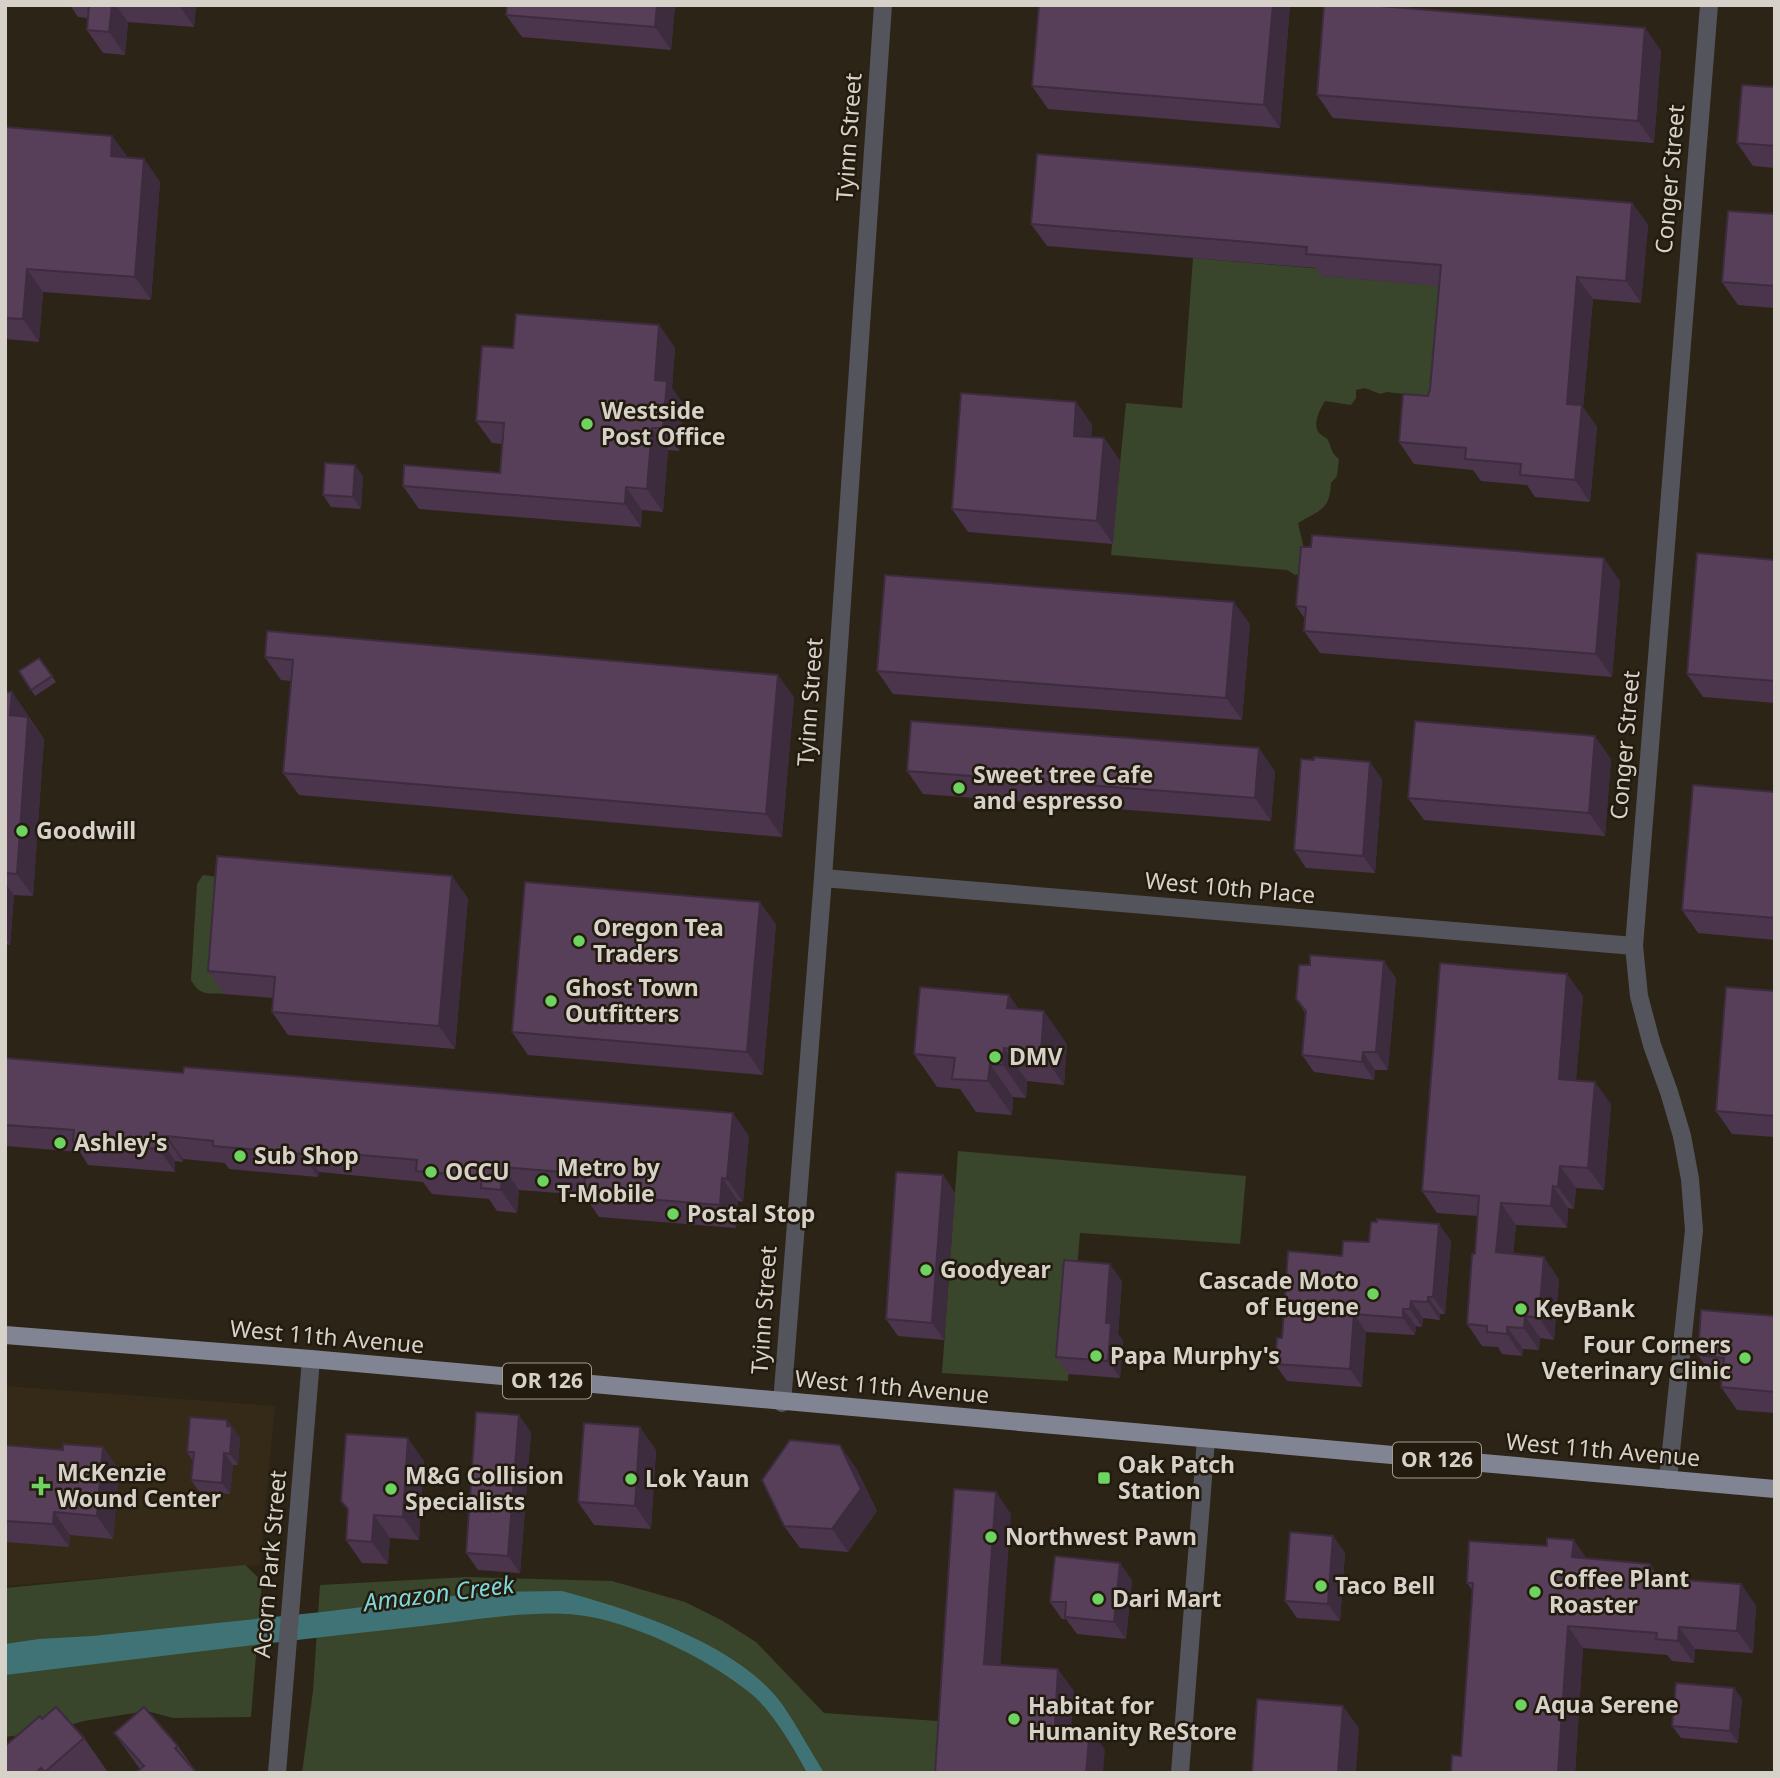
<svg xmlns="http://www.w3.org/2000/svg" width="1780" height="1778" font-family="'Noto Sans',sans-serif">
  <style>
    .built { fill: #352a17 }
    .green { fill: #39462b }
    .water { fill: #407375 }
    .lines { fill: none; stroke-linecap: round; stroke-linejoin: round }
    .minor { stroke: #54555c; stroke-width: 18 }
    .major { stroke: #818593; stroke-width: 18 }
    .wall { fill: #4b354d }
    .shaded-wall { fill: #3d2b3e }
    .building { fill: #573e59; stroke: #3d2b3e; stroke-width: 2 }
    .poi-dot { fill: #6ed360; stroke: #221b0e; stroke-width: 2.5 }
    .labels { text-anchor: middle; stroke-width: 5; stroke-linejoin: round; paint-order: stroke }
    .shield { fill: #221b0e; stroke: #a09a91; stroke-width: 2 }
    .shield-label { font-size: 21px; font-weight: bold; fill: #d6d1c9 }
    .street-label { font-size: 23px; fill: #d6d1c9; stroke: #221b0e }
    .poi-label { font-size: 23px; font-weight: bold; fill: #d6d1c9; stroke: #221b0e; text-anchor: start }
    .water-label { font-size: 24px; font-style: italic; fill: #7fd7db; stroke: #221b0e }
  </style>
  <rect width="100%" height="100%" fill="#2c2417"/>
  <!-- built -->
  <polygon class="built" points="5,1386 275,1406 260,1565 5,1586"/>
  <!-- green -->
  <g class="green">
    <path d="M1193 258 1322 269V276L1455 287 1447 399 1387 392 1380 394 1365 388 1356 390V398L1351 405 1325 401C1320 409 1312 424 1319 433 1322 436 1326 437 1328 440 1332 449 1331 453 1339 459L1337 476 1331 483C1330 510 1320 510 1298 523L1308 566 1303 573 1295 575 1287 570 1111 555 1126 403 1182 408Z"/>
    <path d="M203 875 233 879 224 994C207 993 200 996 191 980L197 884Z"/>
    <polygon points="958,1151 1246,1176 1240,1244 1080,1233 1068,1381 942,1373"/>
    <polygon points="245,1565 262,1581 251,1717 173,1718 147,1711 84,1721 45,1732 5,1737 5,1588"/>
    <polygon points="467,1577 612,1581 685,1602 723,1621 756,1642 824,1713 938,1721 936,1773 302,1773 313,1691 320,1585"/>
  </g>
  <!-- water -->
  <path class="water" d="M562 1591C632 1610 738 1644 782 1704 797 1726 810 1750 824 1773H807C796 1751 774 1715 756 1698 718 1664 642 1626 591 1617 542 1607 472 1621 422 1626 283 1641 144 1658 5 1675V1644L39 1639 92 1636 322 1612 485 1592Z"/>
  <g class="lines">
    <!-- minor -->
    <g class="minor">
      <polyline points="823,878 1634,946"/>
      <polyline points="782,1403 823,878 883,5"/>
      <polyline points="1668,1480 1694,1230 1690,1179 1682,1136 1669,1092 1652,1045 1639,996 1634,946 1709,5"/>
      <polyline points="277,1773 311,1359"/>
      <polyline points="1180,1773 1206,1439"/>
    </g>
    <!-- major -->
    <polyline class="major" points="5,1335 311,1359 1775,1489"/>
  </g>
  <!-- wall -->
  <g class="wall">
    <polygon points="70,5 196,5 194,27 128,22 125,55 103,53 87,30 88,18 78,17"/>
    <polygon points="507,5 675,5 671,50 522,37 506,15"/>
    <polygon points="1039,5 1290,5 1280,128 1048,109 1032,86"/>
    <polygon points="1645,28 1661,51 1654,143 1333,118 1317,95"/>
    <polygon points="1775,87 1775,168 1753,166 1737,143"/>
    <polygon points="5,127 112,136 128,158 144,159 160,182 151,300 43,292 39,342 6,339 5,349"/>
    <polygon points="1632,203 1648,225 1641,303 1593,299 1583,407 1597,427 1590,502 1535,497 1527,485 1481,481 1473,470 1414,464 1399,442 1428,396 1430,389 1439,286 1321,276 1316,268 1047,246 1031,224"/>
    <polygon points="1775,214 1775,308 1738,305 1722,282"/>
    <polygon points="659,325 675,348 672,388 683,404 679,451 668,450 663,512 642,510 641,527 419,509 403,486 500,473 502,444 492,443 476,421 513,348"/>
    <polygon points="1076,402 1092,425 1091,437 1104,438 1120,461 1113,544 968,532 952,509"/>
    <polygon points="363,476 361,509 331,507 323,495"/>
    <polygon points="1775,560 1775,703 1703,697 1687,674"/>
    <polygon points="1620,581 1612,677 1320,653 1304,631 1305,619 1296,606"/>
    <polygon points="1250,624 1242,720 893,694 877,671"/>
    <polygon points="265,657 794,697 782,837 299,795 283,773 291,681 281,680"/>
    <polygon points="39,658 56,682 35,696 19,671"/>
    <polygon points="5,692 12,692 44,739 33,896 14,895 10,945 5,944"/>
    <polygon points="1611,759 1605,836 1424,820 1408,798"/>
    <polygon points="907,771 1275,771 1271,821 923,794"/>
    <polygon points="1382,779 1375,873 1306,868 1294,850"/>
    <polygon points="1775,792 1775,940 1698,933 1682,910"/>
    <polygon points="468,898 455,1049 288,1035 272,1012 274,998 224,994 208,971"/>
    <polygon points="776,924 763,1075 528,1055 512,1032"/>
    <polygon points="1396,978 1388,1070 1375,1070 1374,1080 1314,1072 1302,1055 1305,1013 1296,999"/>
    <polygon points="1775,991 1775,1137 1732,1134 1716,1111"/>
    <polygon points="1009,995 1018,1009 1067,1044 1064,1085 1027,1081 1026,1098 1013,1097 1012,1115 976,1112 960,1089 937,1087 914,1054"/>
    <polygon points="1583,996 1576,1080 1611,1104 1604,1190 1576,1188 1574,1209 1568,1208 1567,1228 1516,1225 1513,1254 1559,1279 1554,1340 1540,1338 1539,1350 1523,1349 1522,1356 1502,1354 1498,1347 1482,1346 1467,1324 1475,1254 1478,1216 1437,1213 1422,1191"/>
    <polygon points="5,1058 749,1136 743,1202 738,1201 736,1228 599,1217 584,1195 519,1190 517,1213 497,1211 489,1199 432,1194 423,1182 319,1172 318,1177 229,1169 225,1163 183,1159 183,1162 175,1161 175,1172 88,1165 80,1152 6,1146 5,1149"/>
    <polygon points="943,1175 955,1193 944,1340 898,1336 886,1319"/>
    <polygon points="1451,1241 1445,1314 1440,1314 1440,1320 1423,1318 1422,1327 1416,1326 1415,1335 1366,1332 1362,1387 1287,1381 1275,1364 1282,1338 1342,1256"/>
    <polygon points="1122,1281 1118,1334 1123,1341 1120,1378 1068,1374 1056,1357"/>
    <polygon points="1775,1316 1775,1413 1737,1410 1721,1387 1722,1379 1714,1378 1698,1355"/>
    <polygon points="227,1420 240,1438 238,1465 233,1465 230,1494 199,1491 191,1480 193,1461 187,1452"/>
    <polygon points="531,1432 520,1573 478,1570 466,1553"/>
    <polygon points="5,1445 63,1450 103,1447 119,1470 113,1539 70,1535 69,1547 5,1542"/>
    <polygon points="656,1450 651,1529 594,1525 578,1502"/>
    <polygon points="424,1461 419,1540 390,1538 388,1564 362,1563 346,1540 348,1510 341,1501"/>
    <polygon points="856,1468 877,1511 848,1552 800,1548 784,1526"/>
    <polygon points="1333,1536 1345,1553 1340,1621 1297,1618 1285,1601"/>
    <polygon points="1587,1559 1688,1580 1741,1584 1756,1606 1753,1653 1695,1649 1694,1663 1672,1661 1667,1655 1583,1648 1575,1773 1451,1773 1461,1756 1473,1591 1467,1583"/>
    <polygon points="1132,1580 1126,1639 1077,1634 1066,1619 1062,1619 1050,1602"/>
    <polygon points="1734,1688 1742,1699 1738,1743 1681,1738 1672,1726"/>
    <polygon points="42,1719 84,1738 107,1771 105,1773 5,1773"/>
    <polygon points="114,1733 178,1746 197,1773 139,1773 140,1769"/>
  </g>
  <!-- shaded-wall -->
  <g class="shaded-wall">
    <polygon points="112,5 116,5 128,22 125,55 109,32"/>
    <polygon points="179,5 196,5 194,27"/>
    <polygon points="657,5 675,5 671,50 655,27"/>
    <polygon points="1273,5 1290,5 1280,128 1264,105"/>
    <polygon points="1645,28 1661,51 1654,143 1638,121"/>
    <polygon points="112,136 128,158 111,156"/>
    <polygon points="144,159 160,182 151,300 135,277"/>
    <polygon points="1632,203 1648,225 1641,303 1626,281"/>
    <polygon points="27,269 43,292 39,342 23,319"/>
    <polygon points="1577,277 1593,299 1583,407 1597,427 1590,502 1575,480 1567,404"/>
    <polygon points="659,325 675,348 672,388 683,404 679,451 663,428 655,380"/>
    <polygon points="1076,402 1092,425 1090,459 1074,436"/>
    <polygon points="652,428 668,450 663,512 647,489"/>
    <polygon points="1104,438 1120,461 1113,544 1097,521"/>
    <polygon points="355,465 363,476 361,509 353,497"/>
    <polygon points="626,487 642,510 641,527 625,504"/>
    <polygon points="1604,558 1620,581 1612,677 1596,654"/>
    <polygon points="1234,602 1250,624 1242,720 1226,698"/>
    <polygon points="778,675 794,697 782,837 766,814"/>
    <polygon points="12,692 28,715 26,738 10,715"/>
    <polygon points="28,717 44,739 33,896 17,874"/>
    <polygon points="1595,736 1611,759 1605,836 1589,813"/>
    <polygon points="1259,748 1275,771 1271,821 1255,798"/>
    <polygon points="1370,762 1382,779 1375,873 1363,856"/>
    <polygon points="452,876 468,898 455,1049 439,1026"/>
    <polygon points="5,883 14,895 10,945 5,938"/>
    <polygon points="760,902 776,924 763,1075 747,1052"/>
    <polygon points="1384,961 1396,978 1388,1070 1376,1052"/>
    <polygon points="1567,974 1583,996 1574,1101 1559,1079"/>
    <polygon points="1009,995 1032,1028 1007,1008"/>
    <polygon points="1044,1011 1067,1044 1064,1085 1041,1052"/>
    <polygon points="1004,1048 1027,1081 1026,1098 1003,1065"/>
    <polygon points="1363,1052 1375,1070 1374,1080 1362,1062"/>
    <polygon points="990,1064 1013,1097 1012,1115 988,1081"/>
    <polygon points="1595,1082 1611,1104 1604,1190 1588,1168"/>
    <polygon points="733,1113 749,1136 743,1202 727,1179"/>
    <polygon points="167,1136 183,1159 183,1162 167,1139"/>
    <polygon points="160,1138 175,1161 175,1172 159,1149"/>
    <polygon points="303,1150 319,1172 318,1177 302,1154"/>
    <polygon points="1560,1166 1576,1188 1574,1209 1558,1187"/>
    <polygon points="503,1167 519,1190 517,1213 501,1190"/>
    <polygon points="943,1175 955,1193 944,1340 932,1323"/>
    <polygon points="722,1178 738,1201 736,1228 720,1205"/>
    <polygon points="1553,1186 1568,1208 1567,1228 1551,1206"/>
    <polygon points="1501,1203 1516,1225 1511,1274 1496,1252"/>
    <polygon points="1439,1224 1451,1241 1445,1314 1433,1297"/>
    <polygon points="1544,1257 1559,1279 1554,1340 1539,1318"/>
    <polygon points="1110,1264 1122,1281 1118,1334 1123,1341 1120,1378 1108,1361 1106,1323"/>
    <polygon points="1428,1297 1440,1314 1440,1320 1428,1302"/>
    <polygon points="1411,1301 1423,1318 1422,1327 1410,1309"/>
    <polygon points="1403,1309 1416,1326 1415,1335 1403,1318"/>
    <polygon points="1354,1314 1366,1332 1362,1387 1350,1369"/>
    <polygon points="1525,1316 1540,1338 1539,1350 1524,1328"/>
    <polygon points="1507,1327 1523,1349 1522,1356 1507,1334"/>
    <polygon points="519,1415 531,1432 520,1573 508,1556"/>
    <polygon points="227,1420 240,1438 238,1465 230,1454 227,1426"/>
    <polygon points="640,1427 656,1450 651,1529 635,1506"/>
    <polygon points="408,1438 424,1461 419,1540 403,1517"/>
    <polygon points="840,1445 856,1468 877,1511 848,1552 832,1529"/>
    <polygon points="103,1447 119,1470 113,1539 97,1516"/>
    <polygon points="224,1453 233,1465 230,1494 222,1483"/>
    <polygon points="996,1492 1011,1514 999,1686 984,1664"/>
    <polygon points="54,1512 70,1535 69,1547 53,1524"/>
    <polygon points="374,1515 390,1538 388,1564 372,1542"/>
    <polygon points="1333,1536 1345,1553 1340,1621 1328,1604"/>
    <polygon points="1574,1540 1589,1562 1572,1557"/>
    <polygon points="1120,1563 1132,1580 1126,1639 1114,1622"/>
    <polygon points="1650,1564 1666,1586 1649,1572"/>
    <polygon points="1741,1584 1756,1606 1753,1653 1737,1631"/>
    <polygon points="1568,1626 1583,1648 1575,1773 1558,1773"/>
    <polygon points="1679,1627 1695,1649 1694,1663 1678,1641"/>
    <polygon points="1058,1669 1074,1691 1070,1747 1055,1725"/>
    <polygon points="1734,1688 1742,1699 1738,1743 1730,1731"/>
    <polygon points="1343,1706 1359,1728 1356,1773 1338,1773"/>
    <polygon points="1090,1728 1105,1750 1103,1773 1086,1773"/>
  </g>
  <!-- building -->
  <g class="building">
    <polygon points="89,5 112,5 109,32 87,30"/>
    <polygon points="507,5 657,5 655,27 506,15"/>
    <polygon points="1039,5 1273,5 1264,105 1032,86"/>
    <polygon points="1324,5 1368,5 1645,28 1638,121 1317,95"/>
    <polygon points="1742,85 1775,87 1775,146 1737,143"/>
    <polygon points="5,127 112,136 111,156 144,159 135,277 27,269 23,319 5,318"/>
    <polygon points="1037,154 1632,203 1626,281 1577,277 1567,404 1582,405 1575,480 1520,475 1521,464 1465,459 1466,448 1399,442 1403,394 1428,396 1430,389 1441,265 1306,254 1307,247 1031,224"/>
    <polygon points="1728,211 1775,214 1775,286 1722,282"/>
    <polygon points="516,314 659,325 655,380 667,381 663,428 652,428 647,489 626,487 625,504 403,486 404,465 500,473 504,423 476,421 482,346 513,348"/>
    <polygon points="961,393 1076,402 1074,436 1104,438 1097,521 952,509"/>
    <polygon points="325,463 355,465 353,497 323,495"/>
    <polygon points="1312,535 1604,558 1596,654 1304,631 1306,607 1296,606 1301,547 1311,547"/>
    <polygon points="1697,553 1775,560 1775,681 1687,674"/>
    <polygon points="885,575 1234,602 1226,698 877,671"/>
    <polygon points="267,631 778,675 766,814 283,773 293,660 265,657"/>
    <polygon points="39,658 52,676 31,690 19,671"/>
    <polygon points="5,692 12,692 10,715 28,717 17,874 5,873"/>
    <polygon points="911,721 1259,748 1255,798 907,771"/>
    <polygon points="1415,721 1595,736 1589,813 1408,798"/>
    <polygon points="1314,757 1370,762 1363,856 1294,850 1301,759 1314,760"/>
    <polygon points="1693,785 1775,792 1775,918 1682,910"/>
    <polygon points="217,856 452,876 439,1026 272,1012 275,977 208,971"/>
    <polygon points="525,882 760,902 747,1052 512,1032"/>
    <polygon points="1310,955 1384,961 1376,1052 1363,1052 1362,1062 1302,1055 1306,1011 1296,999 1299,965 1310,965"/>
    <polygon points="1440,963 1567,974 1559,1079 1595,1082 1588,1168 1560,1166 1558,1187 1553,1186 1551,1206 1501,1203 1496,1252 1544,1257 1539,1318 1525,1316 1524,1328 1507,1327 1507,1334 1487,1332 1487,1326 1467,1324 1472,1254 1475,1254 1479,1196 1422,1191"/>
    <polygon points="920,987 1009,995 1007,1008 1044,1011 1041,1052 1004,1048 1003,1065 990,1064 988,1081 952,1079 955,1058 914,1054"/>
    <polygon points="1726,987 1775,991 1775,1116 1716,1111"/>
    <polygon points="5,1058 183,1073 184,1067 733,1113 727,1179 722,1178 720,1205 584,1194 585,1174 503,1167 501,1190 481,1188 482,1177 416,1171 417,1160 303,1150 302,1154 213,1146 213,1141 167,1136 167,1139 160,1138 159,1149 73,1142 74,1130 5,1125"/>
    <polygon points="896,1172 943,1175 932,1323 886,1319"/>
    <polygon points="1377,1219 1439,1224 1433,1297 1428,1297 1428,1302 1411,1301 1410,1309 1403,1309 1403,1318 1354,1314 1350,1369 1275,1364 1277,1338 1282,1338 1288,1251 1342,1256 1343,1241 1369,1242 1371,1222 1377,1222"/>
    <polygon points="1064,1260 1110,1264 1106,1323 1111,1323 1108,1361 1056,1357"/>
    <polygon points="1701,1310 1775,1316 1775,1392 1721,1387 1724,1358 1698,1355"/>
    <polygon points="476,1412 519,1415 508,1556 466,1553"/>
    <polygon points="190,1417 227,1420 227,1426 232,1427 230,1454 224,1453 222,1483 191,1480 194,1452 187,1452"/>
    <polygon points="584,1423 640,1427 635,1506 578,1502"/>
    <polygon points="346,1434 408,1438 403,1517 374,1515 372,1542 346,1540 348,1509 341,1501"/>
    <polygon points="790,1440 840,1445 861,1489 832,1529 784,1526 762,1480"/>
    <polygon points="63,1444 103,1447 97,1516 54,1512 53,1524 5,1521 5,1445 63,1450"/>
    <polygon points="954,1489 996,1492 984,1664 1058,1669 1055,1725 1090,1728 1086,1773 935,1773"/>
    <polygon points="1290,1532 1333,1536 1328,1604 1285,1601"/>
    <polygon points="1547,1538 1574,1540 1572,1557 1650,1564 1649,1572 1684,1575 1684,1580 1741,1584 1737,1631 1679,1627 1678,1641 1656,1639 1657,1633 1568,1626 1558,1773 1451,1773 1452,1755 1461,1756 1473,1583 1467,1583 1469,1541 1547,1546"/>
    <polygon points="1055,1556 1120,1563 1114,1622 1065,1617 1066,1602 1050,1602"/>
    <polygon points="1676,1683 1734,1688 1730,1731 1672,1726"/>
    <polygon points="1257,1699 1343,1706 1338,1773 1252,1773"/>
    <polygon points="56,1707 84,1738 45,1772 41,1768 36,1773 5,1773 5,1746 40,1716 42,1719"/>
    <polygon points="144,1707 178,1746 175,1748 195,1771 193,1773 139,1773 138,1771 144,1766 114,1733"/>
  </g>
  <!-- markers -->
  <g class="poi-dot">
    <circle cx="587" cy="424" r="7"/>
    <circle cx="959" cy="788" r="7"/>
    <circle cx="22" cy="831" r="7"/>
    <circle cx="579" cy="941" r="7"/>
    <circle cx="551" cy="1001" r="7"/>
    <circle cx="995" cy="1057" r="7"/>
    <circle cx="60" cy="1143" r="7"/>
    <circle cx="240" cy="1156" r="7"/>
    <circle cx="431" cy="1172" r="7"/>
    <circle cx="543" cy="1181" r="7"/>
    <circle cx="673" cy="1214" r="7"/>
    <circle cx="926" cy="1270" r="7"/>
    <circle cx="1373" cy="1294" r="7"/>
    <circle cx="1521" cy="1309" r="7"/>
    <circle cx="1096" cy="1356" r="7"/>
    <circle cx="1745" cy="1358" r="7"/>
    <rect x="1097" y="1471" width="14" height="14" rx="3.5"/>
    <circle cx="631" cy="1479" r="7"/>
    <path d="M37.5 1475.5h7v7h7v7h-7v7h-7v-7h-7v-7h7z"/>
    <circle cx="391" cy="1489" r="7"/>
    <circle cx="991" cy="1537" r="7"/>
    <circle cx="1321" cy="1586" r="7"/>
    <circle cx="1535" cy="1592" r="7"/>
    <circle cx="1098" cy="1599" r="7"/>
    <circle cx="1521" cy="1705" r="7"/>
    <circle cx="1014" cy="1719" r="7"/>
  </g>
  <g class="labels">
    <!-- shield labels -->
    <g class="shield">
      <rect x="503" y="1363.5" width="88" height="35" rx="5"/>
      <rect x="1393" y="1442.5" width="88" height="35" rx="5"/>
    </g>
    <g class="shield-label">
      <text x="547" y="1388">OR 126</text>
      <text x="1437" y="1467">OR 126</text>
    </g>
    <!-- street labels -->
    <g class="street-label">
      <text transform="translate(849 137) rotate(-86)" y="8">Tyinn Street</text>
      <text transform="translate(1670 179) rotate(-85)" y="8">Conger Street</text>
      <text transform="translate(810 702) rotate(-86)" y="8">Tyinn Street</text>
      <text transform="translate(1625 745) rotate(-85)" y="8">Conger Street</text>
      <text transform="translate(1230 888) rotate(5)" y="8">West 10th Place</text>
      <text transform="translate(764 1310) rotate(-86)" y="8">Tyinn Street</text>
      <text transform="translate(327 1337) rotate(5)" y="8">West 11th Avenue</text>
      <text transform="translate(892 1387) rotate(5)" y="8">West 11th Avenue</text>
      <text transform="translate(1603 1450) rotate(5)" y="8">West 11th Avenue</text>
      <text transform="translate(270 1564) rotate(-85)" y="8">Acorn Park Street</text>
    </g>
    <!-- poi labels -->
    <g class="poi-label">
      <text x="601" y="419">Westside<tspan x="601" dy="26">Post Office</tspan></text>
      <text x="973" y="783">Sweet tree Cafe<tspan x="973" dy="26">and espresso</tspan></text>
      <text x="36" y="839">Goodwill</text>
      <text x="593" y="936">Oregon Tea<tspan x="593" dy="26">Traders</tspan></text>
      <text x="565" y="996">Ghost Town<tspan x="565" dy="26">Outfitters</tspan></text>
      <text x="1009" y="1065">DMV</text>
      <text x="74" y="1151">Ashley's</text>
      <text x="254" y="1164">Sub Shop</text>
      <text x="557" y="1176">Metro by<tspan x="557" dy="26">T-Mobile</tspan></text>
      <text x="445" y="1180">OCCU</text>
      <text x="687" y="1222">Postal Stop</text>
      <text x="940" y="1278">Goodyear</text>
      <text x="1359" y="1289" text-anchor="end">Cascade Moto<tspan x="1359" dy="26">of Eugene</tspan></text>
      <text x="1535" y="1317">KeyBank</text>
      <text x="1731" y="1353" text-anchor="end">Four Corners<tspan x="1731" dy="26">Veterinary Clinic</tspan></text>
      <text x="1110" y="1364">Papa Murphy's</text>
      <text x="1118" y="1473">Oak Patch<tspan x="1118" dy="26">Station</tspan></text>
      <text x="57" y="1481">McKenzie<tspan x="57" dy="26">Wound Center</tspan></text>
      <text x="405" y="1484">M&amp;G Collision<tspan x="405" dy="26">Specialists</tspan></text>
      <text x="645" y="1487">Lok Yaun</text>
      <text x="1005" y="1545">Northwest Pawn</text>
      <text x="1549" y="1587">Coffee Plant<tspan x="1549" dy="26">Roaster</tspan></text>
      <text x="1335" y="1594">Taco Bell</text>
      <text x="1112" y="1607">Dari Mart</text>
      <text x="1535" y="1713">Aqua Serene</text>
      <text x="1028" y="1714">Habitat for<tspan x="1028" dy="26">Humanity ReStore</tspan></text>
    </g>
    <!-- water labels -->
    <g class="water-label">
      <text transform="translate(439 1594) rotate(-7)" y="8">Amazon Creek</text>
    </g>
  </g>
  <!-- border -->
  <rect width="1780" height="1778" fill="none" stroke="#d6d1c9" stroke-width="14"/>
</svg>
